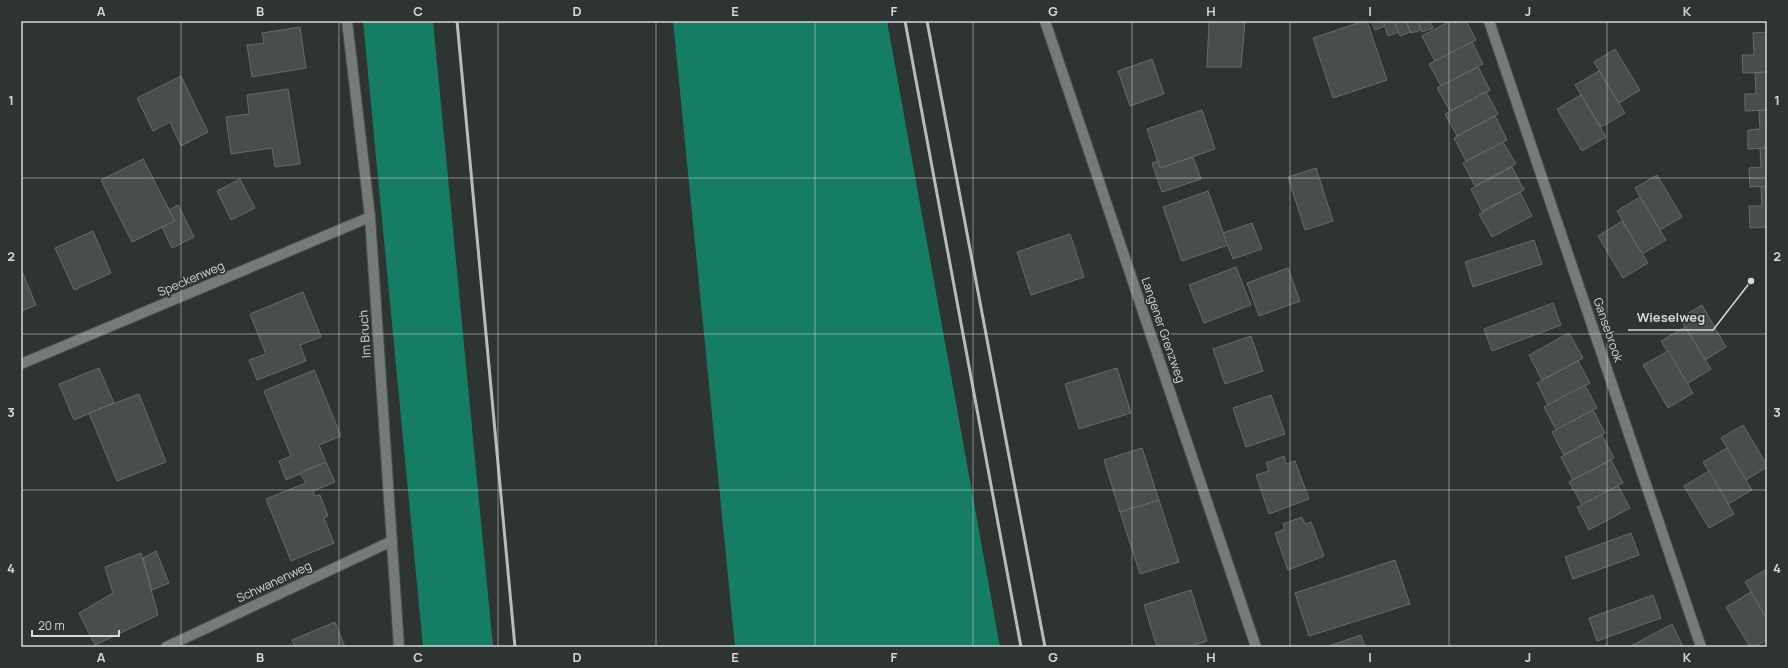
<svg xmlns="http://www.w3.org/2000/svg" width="1788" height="668" font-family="Manrope,sans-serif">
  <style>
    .forest { fill: #157d64 }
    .building { fill: #474e4b; stroke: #666c6a }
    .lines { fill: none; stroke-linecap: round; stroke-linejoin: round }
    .minor-casing { stroke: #4b504e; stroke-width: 12 }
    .minor { stroke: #757b79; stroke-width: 10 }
    .rail { stroke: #b8bcbb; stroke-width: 3 }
    .grid { fill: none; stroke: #d5d9d8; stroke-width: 1; stroke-opacity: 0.55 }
    .labels { text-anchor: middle; stroke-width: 3.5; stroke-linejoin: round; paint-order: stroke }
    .street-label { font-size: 12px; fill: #d5d9d8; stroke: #2e3432 }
    .leader { fill: none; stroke: #d5d9d8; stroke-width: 1.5 }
    .callout-dot { fill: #d5d9d8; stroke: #2e3432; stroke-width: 1.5 }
    .callout-label { font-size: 13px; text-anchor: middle; font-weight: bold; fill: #d5d9d8; stroke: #2e3432; stroke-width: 3.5; stroke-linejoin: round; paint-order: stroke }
    .neatline { fill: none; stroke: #d5d9d8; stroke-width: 1.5 }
    .grid-label { font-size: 13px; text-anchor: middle; font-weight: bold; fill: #d5d9d8 }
  </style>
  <rect width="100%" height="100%" fill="#2e3432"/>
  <!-- forest -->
  <g class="forest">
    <polygon points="363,21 433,21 493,647 423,647"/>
    <polygon points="673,21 887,21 1000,647 735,647"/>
  </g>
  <!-- building -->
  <g class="building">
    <polygon points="1209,21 1245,21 1241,67 1207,67"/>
    <polygon points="1364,21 1367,21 1387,80 1333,98 1313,38"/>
    <polygon points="1371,21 1383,21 1385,26 1375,30"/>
    <polygon points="1383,21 1394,21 1399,32 1388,36"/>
    <polygon points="1394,21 1406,21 1410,32 1400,36"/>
    <polygon points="1406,21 1418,21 1421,30 1411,33"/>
    <polygon points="1418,21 1430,21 1433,28 1422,32"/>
    <polygon points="1450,21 1466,21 1476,40 1435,61 1422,36"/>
    <polygon points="300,27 306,68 252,77 247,45 264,43 262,33"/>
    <polygon points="1767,32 1767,72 1743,73 1742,55 1754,55 1753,33"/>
    <polygon points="1472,42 1483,64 1441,86 1429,64"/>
    <polygon points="1615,49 1640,90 1619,103 1594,62"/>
    <polygon points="1152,59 1164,94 1130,106 1118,71"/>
    <polygon points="1478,67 1490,90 1450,111 1437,88"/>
    <polygon points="1599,71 1625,113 1601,127 1575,85"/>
    <polygon points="1767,72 1767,110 1745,111 1745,94 1756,94 1755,73"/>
    <polygon points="181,76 208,132 181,146 170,122 153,131 137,98"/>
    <polygon points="288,89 300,164 275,167 272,148 231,154 226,117 249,114 247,95"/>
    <polygon points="1486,92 1498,114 1457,136 1445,114"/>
    <polygon points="1581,95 1606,137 1582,151 1557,109"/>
    <polygon points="1202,110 1215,149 1160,168 1147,129"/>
    <polygon points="1767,110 1767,148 1748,149 1748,130 1760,129 1759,111"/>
    <polygon points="1495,116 1507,140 1466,161 1454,138"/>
    <polygon points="1503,142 1516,164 1475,186 1463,163"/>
    <polygon points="1760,148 1767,148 1767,186 1750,187 1749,168 1761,167"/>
    <polygon points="1193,157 1201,179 1162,192 1152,163 1158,161 1160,168"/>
    <polygon points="143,159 175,221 132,242 101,180"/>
    <polygon points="1512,167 1524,190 1482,211 1471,189"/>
    <polygon points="1316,168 1333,221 1305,230 1288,177"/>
    <polygon points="1657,175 1682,217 1660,230 1635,188"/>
    <polygon points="240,179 255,208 231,220 217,191"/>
    <polygon points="1767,186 1767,227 1750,228 1749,206 1762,206 1761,187"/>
    <polygon points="1208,191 1228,245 1182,261 1163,207"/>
    <polygon points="1520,192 1532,216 1492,237 1479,214"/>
    <polygon points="1640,197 1666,240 1642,254 1617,211"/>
    <polygon points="178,205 194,237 172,248 162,227 175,221 169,210"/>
    <polygon points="1622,221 1648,263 1623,278 1598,236"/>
    <polygon points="1252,223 1262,249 1233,259 1223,233"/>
    <polygon points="93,231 111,273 74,290 55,248"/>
    <polygon points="1070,234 1084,277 1031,295 1017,252"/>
    <polygon points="1534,240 1542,264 1473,287 1465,262"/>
    <polygon points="1236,267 1251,305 1204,323 1189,285"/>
    <polygon points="1288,268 1300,301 1259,316 1247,283"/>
    <polygon points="21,269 36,305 21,311"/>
    <polygon points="303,292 321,337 300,345 306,361 257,380 249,360 266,354 250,314"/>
    <polygon points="1553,303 1561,325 1492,351 1484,329"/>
    <polygon points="1702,305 1726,347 1705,360 1680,318"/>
    <polygon points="1685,327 1711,369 1687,384 1661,341"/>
    <polygon points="1569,333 1583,358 1542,380 1529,355"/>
    <polygon points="1251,336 1263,371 1225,384 1213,349"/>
    <polygon points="1668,351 1693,393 1668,408 1643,365"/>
    <polygon points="1578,361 1590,383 1548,405 1537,383"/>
    <polygon points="99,368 114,403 74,420 59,384"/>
    <polygon points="1117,368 1131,413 1079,429 1065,384"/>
    <polygon points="314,370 341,436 319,445 326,462 286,480 279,461 291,456 264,391"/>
    <polygon points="1585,385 1597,408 1556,430 1544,407"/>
    <polygon points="139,394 166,462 117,481 89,413"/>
    <polygon points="1271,395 1285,434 1246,447 1233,408"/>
    <polygon points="1593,410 1605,433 1564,455 1552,432"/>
    <polygon points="1743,425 1767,465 1767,467 1746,480 1721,438"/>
    <polygon points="1602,435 1614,458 1573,480 1561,457"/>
    <polygon points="1142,448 1159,500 1120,512 1104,460"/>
    <polygon points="1727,448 1752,490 1728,504 1703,462"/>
    <polygon points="1284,456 1286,464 1295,461 1309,499 1269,514 1256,475 1269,471 1266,463"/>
    <polygon points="1611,460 1623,483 1582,505 1569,482"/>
    <polygon points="326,462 335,482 313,491 315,496 320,495 328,516 324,518 334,543 291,561 266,499 306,483 300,473"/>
    <polygon points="1709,471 1734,514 1709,528 1684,486"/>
    <polygon points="1618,486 1630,508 1589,530 1577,507"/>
    <polygon points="1159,500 1179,562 1140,574 1120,512"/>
    <polygon points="1302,517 1305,524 1311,522 1324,556 1288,570 1275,533 1285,529 1283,524"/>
    <polygon points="1631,533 1639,555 1573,579 1565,557"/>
    <polygon points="156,551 169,583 152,590 143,558"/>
    <polygon points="141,553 158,615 95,645 79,613 113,593 105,567"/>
    <polygon points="1395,560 1410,604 1309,636 1295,593"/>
    <polygon points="1767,569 1767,619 1745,582"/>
    <polygon points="1191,590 1207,641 1188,647 1157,647 1144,605"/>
    <polygon points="1751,592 1767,619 1767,640 1755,647 1750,647 1726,607"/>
    <polygon points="1653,595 1661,618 1597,641 1589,618"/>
    <polygon points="335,622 345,647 295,647 292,640"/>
    <polygon points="1672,624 1683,647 1631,647 1631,646"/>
    <polygon points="1361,635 1365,647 1326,647"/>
  </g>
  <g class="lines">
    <!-- minor casing -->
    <g class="minor-casing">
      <g id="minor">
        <polyline points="347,21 370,217 399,647"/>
        <polyline points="1045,21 1256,647"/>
        <polyline points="1489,21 1701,647"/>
        <polyline points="21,364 370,217"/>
        <polyline points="166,647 392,541"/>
      </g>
    </g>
    <!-- minor -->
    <use href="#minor" class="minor"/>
    <!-- rail -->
    <g class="rail">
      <polyline points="457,21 515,647"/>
      <polyline points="905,21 1021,647"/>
      <polyline points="927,21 1045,647"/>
    </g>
  </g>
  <!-- grid -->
  <path class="grid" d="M181 21V647M339 21V647M498 21V647M656 21V647M815 21V647M973 21V647M1132 21V647M1290 21V647M1449 21V647M1607 21V647M21 178H1767M21 334H1767M21 490H1767"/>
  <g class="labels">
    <!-- street labels -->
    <g class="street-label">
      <text transform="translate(191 279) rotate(-23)" y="4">Speckenweg</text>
      <text transform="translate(1163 330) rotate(71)" y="4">Langener Grenzweg</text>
      <text transform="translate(1608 330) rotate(71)" y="4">Gansebrook</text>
      <text transform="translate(365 334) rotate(-94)" y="4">Im Bruch</text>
      <text transform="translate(274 582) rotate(-25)" y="4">Schwanenweg</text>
    </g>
  </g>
  <!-- callouts -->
  <path class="leader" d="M1751 281L1713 330H1628"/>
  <circle class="callout-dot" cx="1751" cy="281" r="4"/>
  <g class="callout-label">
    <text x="1671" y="322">Wieselweg</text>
  </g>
  <!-- border -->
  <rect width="1788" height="668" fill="none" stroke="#2e3432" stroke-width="44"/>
  <!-- scale -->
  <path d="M32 630v6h87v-6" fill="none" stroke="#d5d9d8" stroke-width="2"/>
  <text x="38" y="630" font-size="12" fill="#d5d9d8" stroke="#2e3432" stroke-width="3" paint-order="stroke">20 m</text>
  <rect x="22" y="22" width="1744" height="624" class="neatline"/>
  <g class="grid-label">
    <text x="101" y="16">A</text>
    <text x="260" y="16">B</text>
    <text x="418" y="16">C</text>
    <text x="577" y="16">D</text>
    <text x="735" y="16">E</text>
    <text x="894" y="16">F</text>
    <text x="1053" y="16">G</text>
    <text x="1211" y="16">H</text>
    <text x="1370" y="16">I</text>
    <text x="1528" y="16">J</text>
    <text x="1687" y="16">K</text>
    <text x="11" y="105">1</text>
    <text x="1777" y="105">1</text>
    <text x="11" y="261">2</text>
    <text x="1777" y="261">2</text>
    <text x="11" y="417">3</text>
    <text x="1777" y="417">3</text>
    <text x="11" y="573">4</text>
    <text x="1777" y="573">4</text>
    <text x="101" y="662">A</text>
    <text x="260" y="662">B</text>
    <text x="418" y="662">C</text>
    <text x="577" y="662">D</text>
    <text x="735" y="662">E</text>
    <text x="894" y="662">F</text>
    <text x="1053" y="662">G</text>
    <text x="1211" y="662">H</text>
    <text x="1370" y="662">I</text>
    <text x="1528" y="662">J</text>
    <text x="1687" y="662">K</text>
  </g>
</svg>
